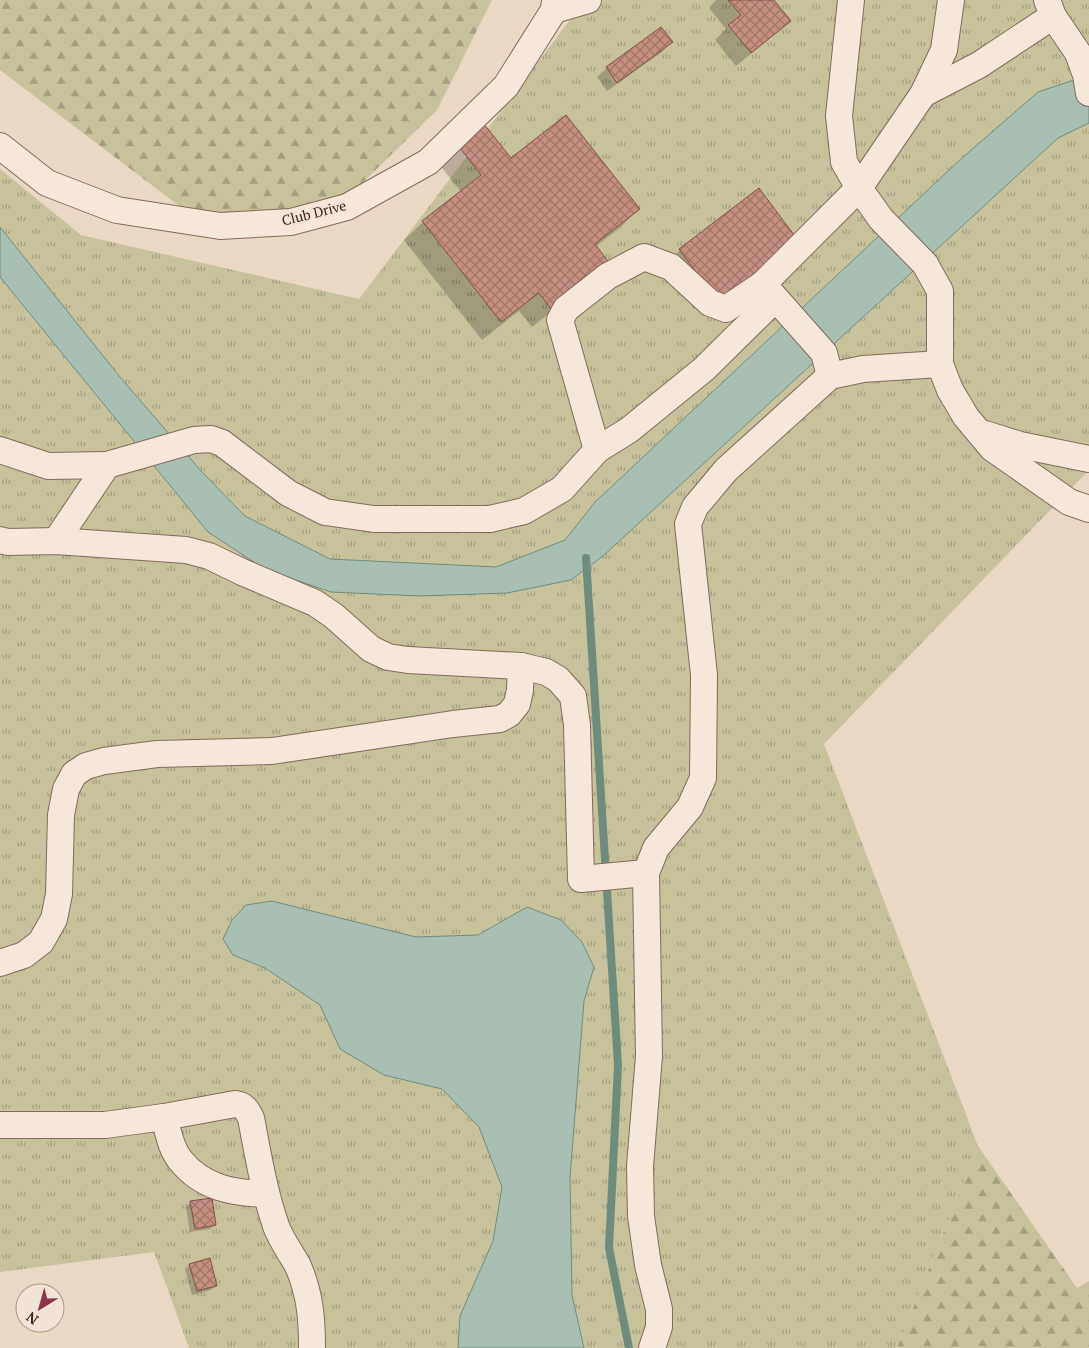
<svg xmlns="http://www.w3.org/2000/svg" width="1089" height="1348" font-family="'PT Serif',serif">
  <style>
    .grass { fill: url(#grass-tufts) }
    .forest { fill: url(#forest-firs) }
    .water { fill: #a8beb2; stroke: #6f8b7e }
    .shadow { fill: #0003 }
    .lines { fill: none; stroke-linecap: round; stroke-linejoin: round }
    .stream { stroke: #6f8b7e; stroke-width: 8 }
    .building { fill: url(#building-cross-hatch); stroke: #805046 }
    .minor-casing { stroke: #846a5e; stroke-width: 28 }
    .minor { stroke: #f5e7d9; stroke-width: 26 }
    .labels { text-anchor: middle; stroke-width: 4; stroke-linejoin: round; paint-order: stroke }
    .street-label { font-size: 14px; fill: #352620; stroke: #f2e3d6 }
  </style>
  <defs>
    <pattern id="grass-tufts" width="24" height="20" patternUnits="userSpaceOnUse" patternTransform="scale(1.25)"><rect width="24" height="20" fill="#c7c29c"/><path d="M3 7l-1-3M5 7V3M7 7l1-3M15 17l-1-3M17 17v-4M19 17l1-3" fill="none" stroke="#a29d7f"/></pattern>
    <pattern id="forest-firs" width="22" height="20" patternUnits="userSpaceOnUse" patternTransform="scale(1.25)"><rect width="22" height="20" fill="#c7c29c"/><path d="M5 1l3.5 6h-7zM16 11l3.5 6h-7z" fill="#a29d7f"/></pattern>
    <pattern id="building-cross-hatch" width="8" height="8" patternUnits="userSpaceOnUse" patternTransform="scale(1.25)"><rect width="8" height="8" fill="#c48e81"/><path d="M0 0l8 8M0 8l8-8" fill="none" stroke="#a07469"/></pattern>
  </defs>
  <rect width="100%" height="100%" fill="#ead8c7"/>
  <!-- grass -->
  <polygon class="grass" points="585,0 1089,0 1089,470 824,744 978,1146 897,1348 189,1348 154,1252 0,1272 0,169 81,235 359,299"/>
  <!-- forest -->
  <g class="forest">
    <polygon points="0,0 492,0 437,110 316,228 199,221 0,70"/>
    <polygon points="978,1146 1077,1288 1089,1281 1089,1348 897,1348"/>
  </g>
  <!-- water -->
  <g class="water">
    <polygon points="1089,75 1089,123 1058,138 603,556 571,580 507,593 420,596 331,592 266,570 208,532 0,277 0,227 120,377 201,471 245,516 330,559 496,567 565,540 595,502 962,158 1038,92"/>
    <polygon points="272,901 416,937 478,935 527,907 561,920 582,942 594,967 584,1001 570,1177 572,1295 584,1348 458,1348 460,1316 493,1241 502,1187 479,1127 442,1089 384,1075 340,1049 320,1005 265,968 233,955 223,939 232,920 246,905"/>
  </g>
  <!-- shadow -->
  <g class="shadow">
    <polygon points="716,0 772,0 789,21 774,35 736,66 715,40 726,29 709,8"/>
    <polygon points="671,42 662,52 607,91 597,77 607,68"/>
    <polygon points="454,140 510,160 638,209 620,228 595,247 589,282 532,327 519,311 482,340 404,240 423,222 461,192 435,159"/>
    <polygon points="680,250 784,257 704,316 665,264"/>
    <polygon points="191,1202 215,1225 210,1229 190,1232 186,1207"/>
    <polygon points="190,1265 216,1285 211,1290 192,1295 185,1269"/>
  </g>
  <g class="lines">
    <!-- stream -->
    <polyline class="stream" points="586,558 618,1065 609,1248 629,1348"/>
  </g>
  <!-- building -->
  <g class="building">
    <polygon points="728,0 774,0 791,21 751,53 728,25 741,15"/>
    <polygon points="661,27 673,42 617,83 606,67"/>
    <polygon points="566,115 640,209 595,244 610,264 551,309 539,293 501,322 422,221 481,175 453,139 480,119 511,158"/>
    <polygon points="759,188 800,243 719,303 679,249"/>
    <polygon points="212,1198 216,1225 195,1229 190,1201"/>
    <polygon points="210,1258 217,1286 197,1291 189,1264"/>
  </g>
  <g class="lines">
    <!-- minor casing -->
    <g class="minor-casing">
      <g id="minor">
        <polyline points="851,0 839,116 844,162 859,188 881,219 925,264 940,291 940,364 950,390 966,417 992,448 1069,502 1089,509"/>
        <polyline points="554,10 588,0"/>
        <polyline points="1053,16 1078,53 1086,75 1089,93"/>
        <polyline points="923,94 979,65 1053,16 1047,0"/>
        <polyline points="0,146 47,183 117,210 220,226 291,222 347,207 428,162 506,86 554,10 555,0"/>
        <polyline points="830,376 824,353 763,284 859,188 923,94 944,50 951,0"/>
        <polyline points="985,434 1020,445 1089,459"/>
        <polyline points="0,450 48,466 107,465 56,541"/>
        <polyline points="597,450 560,320 566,309 608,276 644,257 671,267 710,303 726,309 763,284"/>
        <polyline points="107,465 194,440 211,439 222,443 288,493 325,512 374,519 490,519 524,511 562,489 597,450 629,430 704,369 775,299"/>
        <polyline points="0,540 8,542 56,541 186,550 209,556 242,572 315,603 334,616 371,649 388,657 408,660 521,666 546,672 558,679 573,696 577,725 581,879 646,873"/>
        <polyline points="0,963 24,955 41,942 54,919 59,894 61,815 66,789 74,774 86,766 104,761 157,754 272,751 453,724 500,719 509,714 517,704 520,690 521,666"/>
        <path d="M164 1117C168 1131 171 1150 181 1161 203 1188 233 1193 266 1194"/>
        <path d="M0 1125H105L164 1117 235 1104C244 1105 247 1110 251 1118 258 1155 264 1191 276 1226 281 1240 291 1253 298 1266 310 1294 312 1318 312 1348"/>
        <polyline points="652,1348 659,1327 659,1309 648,1265 641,1216 640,1166 649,1056 646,873 656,848 690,807 703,778 704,675 688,524 695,507 726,470 830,376 863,369 940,364"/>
      </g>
    </g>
    <!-- minor -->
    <use href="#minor" class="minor"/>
  </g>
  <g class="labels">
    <!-- street labels -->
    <g class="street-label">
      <text transform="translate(314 213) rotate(-14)" y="5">Club Drive</text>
    </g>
  </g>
  <!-- north arrow -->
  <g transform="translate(40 1308) rotate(217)"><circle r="24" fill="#f2e3d6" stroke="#a6978d"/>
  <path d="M0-4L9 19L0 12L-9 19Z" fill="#8c3449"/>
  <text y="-8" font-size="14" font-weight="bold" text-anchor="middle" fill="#352620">N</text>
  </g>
</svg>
